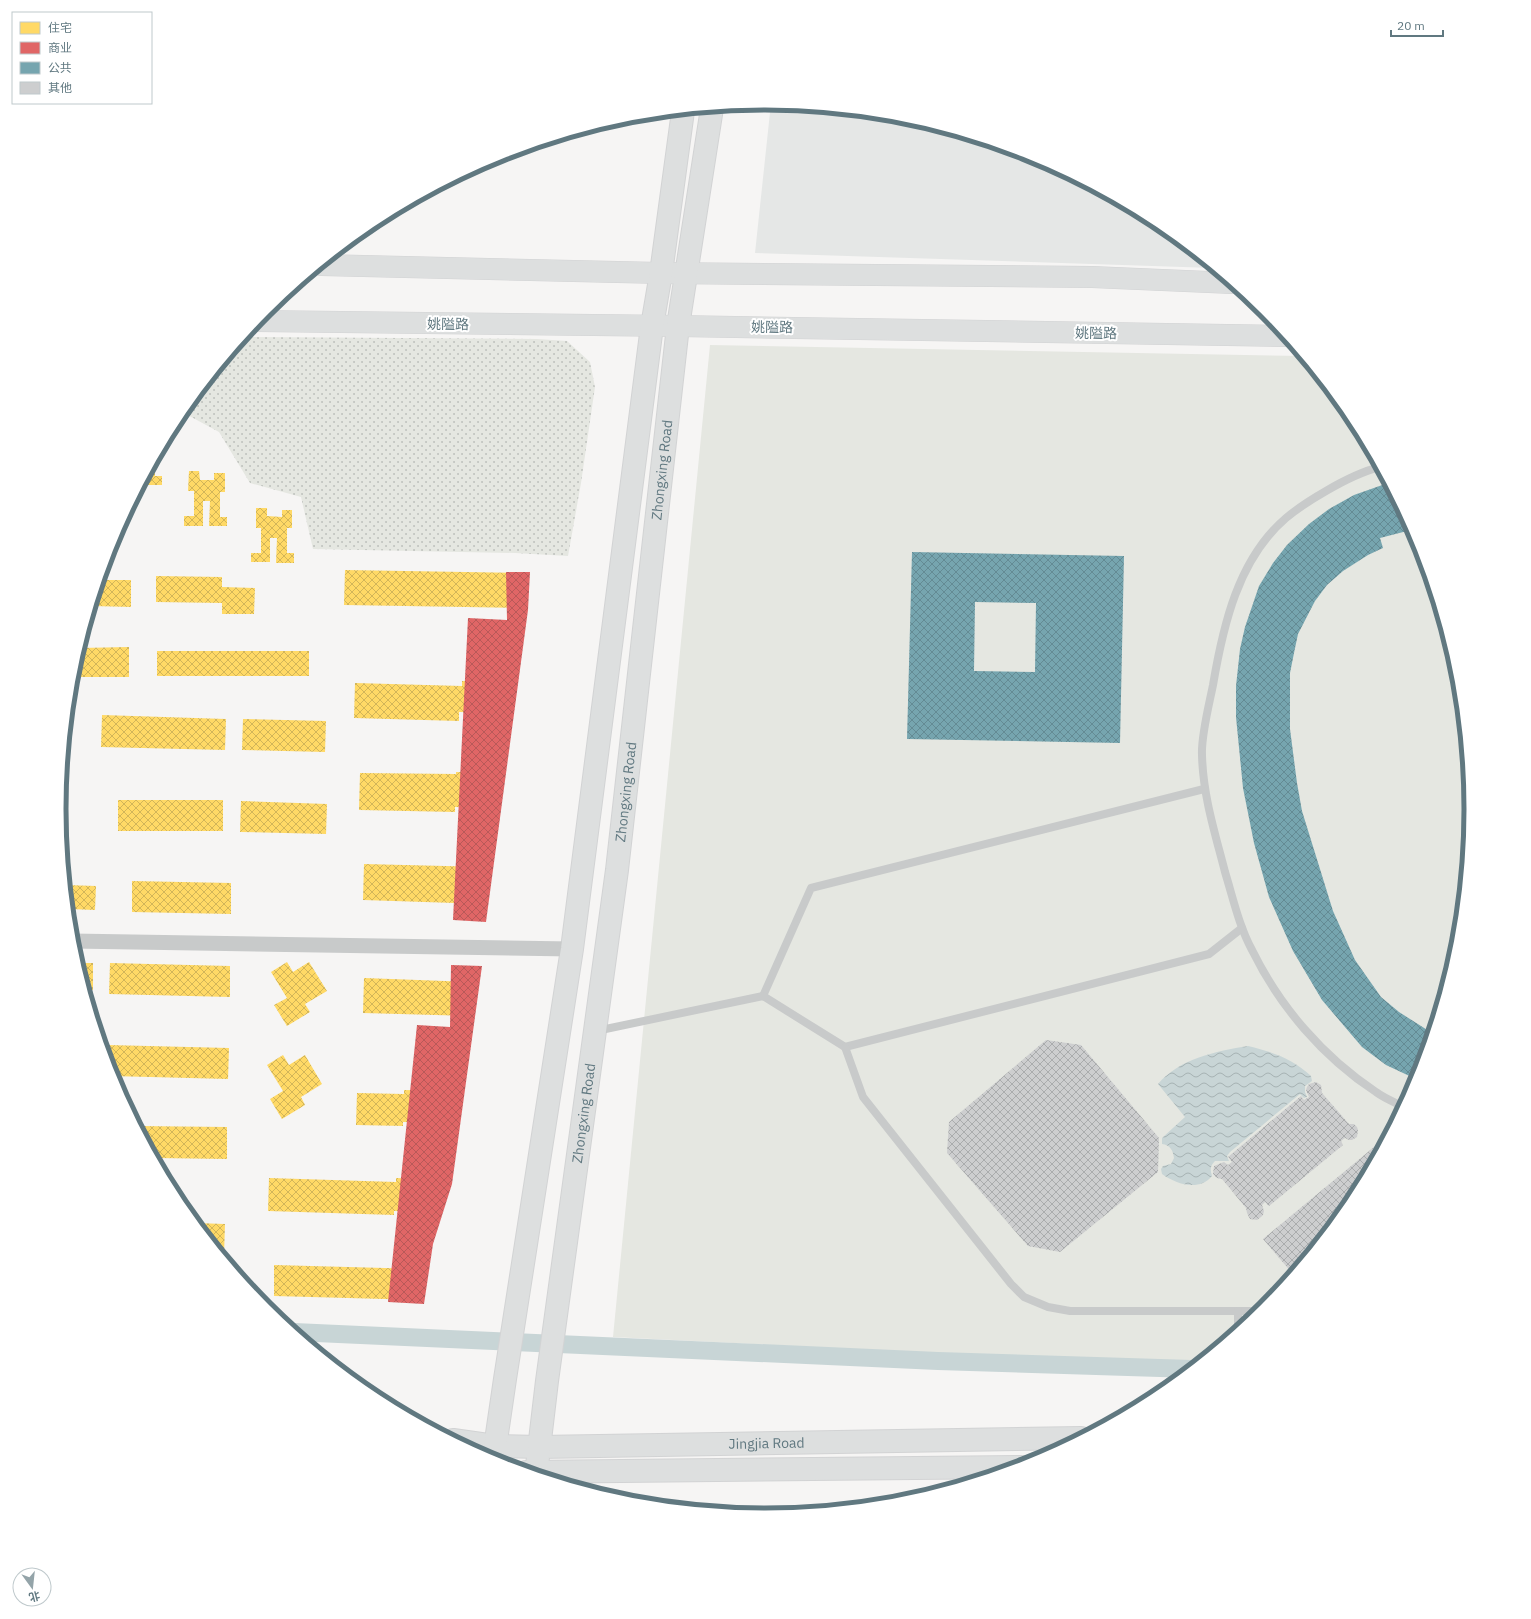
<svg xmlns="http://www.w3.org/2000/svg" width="1531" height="1619" font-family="'IBM Plex Sans','Noto Sans SC',sans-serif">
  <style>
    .built { fill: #e5e7e6 }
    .green { fill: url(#green-dots) }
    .pitch { fill: #e5e7e1 }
    .water { fill: url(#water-waves) }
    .homes { fill: url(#homes-cross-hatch) }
    .shops { fill: url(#shops-cross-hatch) }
    .public { fill: url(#public-cross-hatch); fill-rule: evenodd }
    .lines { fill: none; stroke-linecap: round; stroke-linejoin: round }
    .canal { stroke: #c8d5d6; stroke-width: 18 }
    .building { fill: url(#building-cross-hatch) }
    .secondary-casing { stroke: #d2d3d4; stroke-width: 22 }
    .primary-casing { stroke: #d2d3d4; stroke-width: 24 }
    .service { stroke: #c8caca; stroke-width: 8 }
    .minor { stroke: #c8caca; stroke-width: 15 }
    .secondary { stroke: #dddfdf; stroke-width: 21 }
    .primary { stroke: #dddfdf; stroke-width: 22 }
    .labels { text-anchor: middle; stroke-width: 4; stroke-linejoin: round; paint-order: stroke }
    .street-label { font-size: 14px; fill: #607880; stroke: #fff }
    .rim { fill: none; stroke: #607880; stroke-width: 5 }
  </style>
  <defs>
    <pattern id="green-dots" width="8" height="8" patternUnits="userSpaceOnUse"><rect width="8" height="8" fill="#e5e7e1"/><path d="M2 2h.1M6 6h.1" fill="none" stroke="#bdc0bc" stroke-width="1.8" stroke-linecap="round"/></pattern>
    <pattern id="water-waves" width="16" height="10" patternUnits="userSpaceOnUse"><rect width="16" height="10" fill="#c8d5d6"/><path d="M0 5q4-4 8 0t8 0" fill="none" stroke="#a6b2b3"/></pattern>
    <pattern id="homes-cross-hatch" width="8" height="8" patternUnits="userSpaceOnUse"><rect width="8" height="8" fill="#ffd966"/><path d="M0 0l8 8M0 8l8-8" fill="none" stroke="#d2b559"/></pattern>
    <pattern id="shops-cross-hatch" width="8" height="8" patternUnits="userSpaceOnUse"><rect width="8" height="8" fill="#e06666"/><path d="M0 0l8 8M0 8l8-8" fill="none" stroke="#b95959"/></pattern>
    <pattern id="public-cross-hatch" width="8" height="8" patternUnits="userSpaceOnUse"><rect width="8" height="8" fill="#76a5af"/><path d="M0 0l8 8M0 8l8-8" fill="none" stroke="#648b94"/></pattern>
    <pattern id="building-cross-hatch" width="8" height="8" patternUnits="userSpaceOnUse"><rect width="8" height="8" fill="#cdcecf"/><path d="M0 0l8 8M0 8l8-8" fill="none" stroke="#aaacad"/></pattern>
  </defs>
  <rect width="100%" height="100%" fill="#f6f5f4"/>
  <!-- built -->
  <polygon class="built" points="771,103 904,117 1036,157 1158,222 1213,268 755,253"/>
  <!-- green -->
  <polygon class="green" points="244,337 537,339 567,341 590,362 595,387 581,483 568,556 515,553 313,549 301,497 250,483 219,432 182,412"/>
  <!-- pitch -->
  <polygon class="pitch" points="710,345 1303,356 1353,417 1418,539 1458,672 1472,810 1458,948 1418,1080 1353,1202 1265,1309 1195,1366 613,1337"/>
  <!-- water -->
  <path class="water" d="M1248 1046C1272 1052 1292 1058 1311 1076L1312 1081 1305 1086V1092L1307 1097 1304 1098 1300 1094 1230 1152 1227 1156 1229 1161H1215C1210 1166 1210 1169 1212 1176 1199 1192 1176 1184 1162 1174L1161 1169 1163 1166 1171 1164 1174 1158C1173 1150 1170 1145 1162 1144V1138L1185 1117 1158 1084C1179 1059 1216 1051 1248 1046Z"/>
  <!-- homes -->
  <g class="homes">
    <polygon points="155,460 155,476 162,476 162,485 145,485 145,479"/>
    <polygon points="189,471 199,471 200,480 214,480 214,473 225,473 225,492 220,492 220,517 227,517 227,526 209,526 210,501 203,501 203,526 184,526 184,516 194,516 194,491 188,491"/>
    <polygon points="256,508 267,508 267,516 282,517 282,510 292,510 292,528 287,528 287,553 294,553 294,563 276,563 277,538 270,538 270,562 251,562 251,553 261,553 261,528 256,528"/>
    <polygon points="123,520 123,536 114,536"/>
    <polygon points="345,570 525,573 525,608 344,605"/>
    <polygon points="156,576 222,577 222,587 255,588 254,614 222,614 222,603 156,602"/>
    <polygon points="101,580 131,580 131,607 92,606"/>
    <polygon points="129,647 129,677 72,677 80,648"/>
    <rect x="157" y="651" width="152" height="25"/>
    <polygon points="462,681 511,682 510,713 459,712 459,721 354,718 355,683 462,686"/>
    <polygon points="102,715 226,719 225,750 101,747"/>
    <polygon points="243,719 326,721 325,752 242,750"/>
    <polygon points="456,772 500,773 499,808 455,807 455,812 359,810 360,773 456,774"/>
    <rect x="118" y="800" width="105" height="31"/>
    <polygon points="241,801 327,804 326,834 240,832"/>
    <polygon points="364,864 486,867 485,904 363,900"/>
    <polygon points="132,881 231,883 231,914 132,912"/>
    <polygon points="66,885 96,886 95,910 69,909"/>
    <polygon points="287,962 293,972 309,962 327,991 305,1004 310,1012 287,1026 274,1005 287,998 271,972"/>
    <polygon points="77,963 93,963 93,990 85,990"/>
    <polygon points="110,963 230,966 230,997 109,994"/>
    <polygon points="364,978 472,982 471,1016 363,1013"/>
    <polygon points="108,1045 229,1048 228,1079 111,1076 108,1063"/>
    <polygon points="283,1055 289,1065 305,1055 322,1084 301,1097 305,1105 282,1119 270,1099 283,1091 267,1065"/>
    <polygon points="404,1090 457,1091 456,1123 403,1122 403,1126 356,1125 357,1093 404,1094"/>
    <polygon points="137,1126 227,1127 227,1159 155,1158"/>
    <polygon points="269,1178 396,1182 396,1178 437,1179 436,1212 394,1211 394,1215 268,1211"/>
    <polygon points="196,1223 225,1224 224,1255 222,1255"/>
    <polygon points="274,1265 422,1269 421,1300 274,1296"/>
  </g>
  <!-- shops -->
  <g class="shops">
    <polygon points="506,572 530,572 528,610 486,922 453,920 468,618 507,620"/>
    <polygon points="451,965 482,966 452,1184 433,1244 424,1304 388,1302 417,1025 450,1027"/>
  </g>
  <!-- public -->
  <g class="public">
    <polygon points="1388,483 1418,539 1414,539 1411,530 1380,538 1383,548 1368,555 1343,571 1327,585 1315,601 1298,634 1294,653 1290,673 1290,729 1297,783 1302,811 1333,911 1355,960 1381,997 1399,1012 1432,1033 1418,1080 1386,1065 1362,1047 1322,1000 1293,951 1269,897 1254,843 1243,788 1236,717 1236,686 1240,649 1245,627 1259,586 1273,563 1287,545 1309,524 1329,509 1354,495"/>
    <path d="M912 552 1124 556 1120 743 907 739ZM975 602 1036 603 1035 672 974 671Z"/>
  </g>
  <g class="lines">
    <!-- canal -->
    <polyline class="canal" points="294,1332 938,1361 1192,1369"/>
  </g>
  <!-- building -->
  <g class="building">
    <polygon points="1046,1040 1081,1045 1159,1138 1158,1172 1060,1252 1028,1246 947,1153 949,1122"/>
    <polygon points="1316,1082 1321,1085 1322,1093 1349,1124 1354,1124 1357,1127 1358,1130 1357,1137 1352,1140 1349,1140 1345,1138 1341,1141 1343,1145 1269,1206 1265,1202 1262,1205 1264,1211 1263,1215 1261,1217 1257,1220 1250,1219 1247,1213 1246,1208 1222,1179 1217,1178 1213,1174 1214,1166 1224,1162 1228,1165 1232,1162 1228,1157 1301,1096 1304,1100 1309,1097 1306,1090 1307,1087 1309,1084"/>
    <polygon points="1380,1142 1383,1146 1353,1202 1300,1267 1292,1273 1263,1239"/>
  </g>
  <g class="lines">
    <!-- secondary casing -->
    <g class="secondary-casing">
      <g id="secondary">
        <polyline points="321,265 661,273 1092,277 1232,283"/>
        <polyline points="257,321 678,326 1287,336"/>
      </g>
    </g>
    <!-- primary casing -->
    <g class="primary-casing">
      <g id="primary">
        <path id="s1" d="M453 1440 495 1446 539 1447 1081 1438"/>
        <polyline points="493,1461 505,1379 572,949 652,326 661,273 683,111"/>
        <polyline points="526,1472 1022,1467"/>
        <path id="s2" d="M536 1474 547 1381 617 870 678 326 712 108"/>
      </g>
    </g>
    <!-- service -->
    <g class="service">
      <path d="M1380 467C1360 472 1343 481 1326 491 1312 499 1298 508 1286 518 1238 559 1223 626 1213 685 1209 705 1201 736 1202 755 1203 796 1215 833 1225 872 1233 898 1239 926 1252 950 1280 1007 1323 1057 1376 1092 1384 1098 1394 1102 1404 1107"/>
      <polyline points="763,996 811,888 1204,789"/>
      <polyline points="596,1031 763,996 845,1047 1209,954 1242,928"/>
      <polyline points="845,1047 863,1097 1011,1284 1024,1297 1048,1307 1070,1311 1263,1311"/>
      <polyline points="1238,1311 1238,1331"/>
    </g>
    <!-- minor -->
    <polyline class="minor" points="72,941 572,949"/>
    <!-- secondary -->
    <use href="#secondary" class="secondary"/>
    <!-- primary -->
    <use href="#primary" class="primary"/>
  </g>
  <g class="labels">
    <!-- street labels -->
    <g class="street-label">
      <text transform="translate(448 324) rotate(1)" y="5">姚隘路</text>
      <text transform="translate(772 327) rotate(1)" y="5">姚隘路</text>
      <text transform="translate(1096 333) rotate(1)" y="5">姚隘路</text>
      <text dy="5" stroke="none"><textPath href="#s2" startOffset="1012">Zhongxing Road</textPath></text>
      <text dy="5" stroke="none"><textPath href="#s2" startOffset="688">Zhongxing Road</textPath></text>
      <text dy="5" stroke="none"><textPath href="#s2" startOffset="364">Zhongxing Road</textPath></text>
      <text dy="5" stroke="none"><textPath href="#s1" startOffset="314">Jingjia Road</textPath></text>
    </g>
  </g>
  <!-- crop -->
  <path d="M0 0H1531V1619H0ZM66 809a699 699 0 1 1 1398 0a699 699 0 1 1-1398 0Z" fill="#fff" fill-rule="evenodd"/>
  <path class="rim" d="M66 809a699 699 0 1 1 1398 0a699 699 0 1 1-1398 0Z"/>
  <!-- legend -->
  <rect x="12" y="12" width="140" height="92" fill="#ffffff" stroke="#bfc9cc"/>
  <rect x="20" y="22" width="20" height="12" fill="#ffd966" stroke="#bfc9cc"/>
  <text x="48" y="32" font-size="12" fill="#607880">住宅</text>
  <rect x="20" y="42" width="20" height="12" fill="#e06666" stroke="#bfc9cc"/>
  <text x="48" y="52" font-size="12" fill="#607880">商业</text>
  <rect x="20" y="62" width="20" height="12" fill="#76a5af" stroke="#bfc9cc"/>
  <text x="48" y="72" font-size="12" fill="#607880">公共</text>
  <rect x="20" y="82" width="20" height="12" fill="#cdcecf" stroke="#bfc9cc"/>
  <text x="48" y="92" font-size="12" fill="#607880">其他</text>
  <!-- north arrow -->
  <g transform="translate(32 1587) rotate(165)"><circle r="19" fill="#ffffff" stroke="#bfc9cc"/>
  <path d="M0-3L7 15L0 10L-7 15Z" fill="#94a4a9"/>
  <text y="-6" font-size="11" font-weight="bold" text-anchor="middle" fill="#607880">北</text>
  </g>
  <!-- scale -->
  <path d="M1391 30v6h52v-6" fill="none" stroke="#607880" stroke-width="2"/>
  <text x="1397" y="30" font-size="12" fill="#607880" stroke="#ffffff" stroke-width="3" paint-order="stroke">20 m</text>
</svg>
